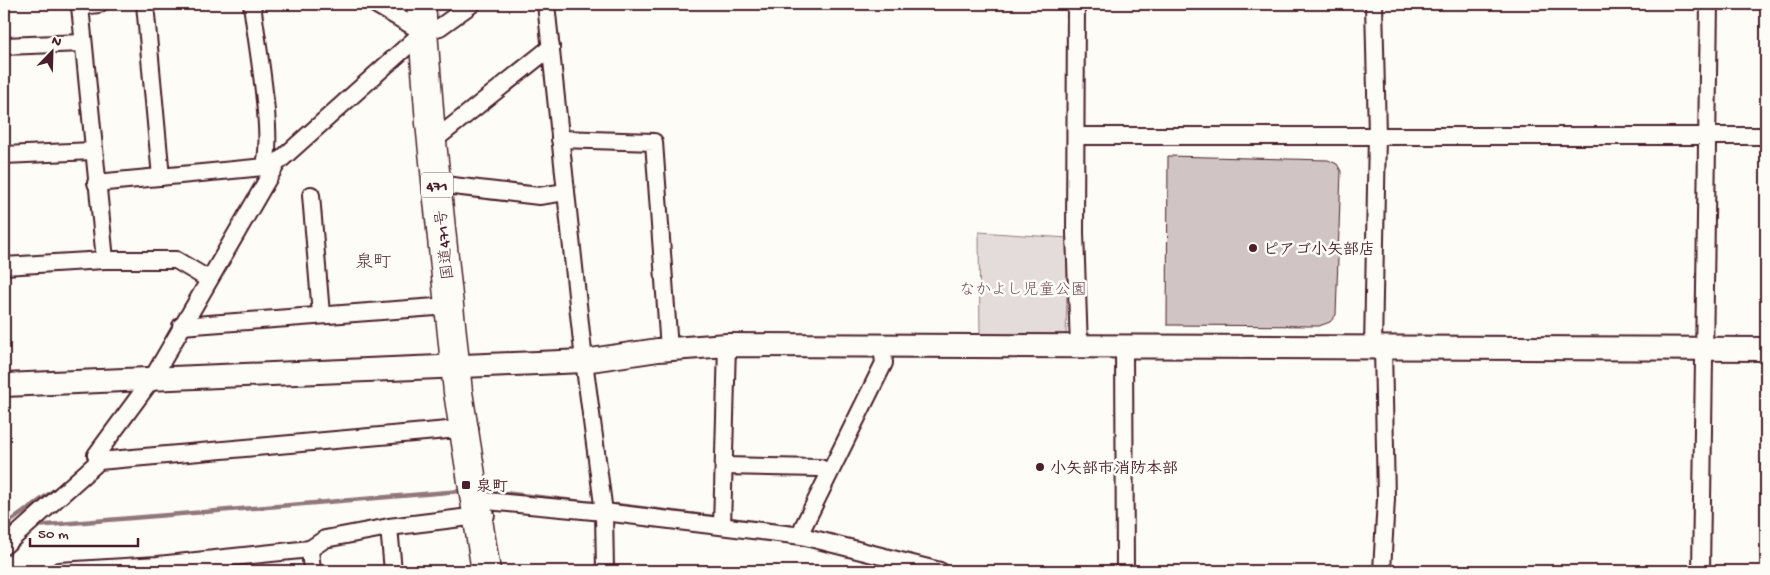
<svg xmlns="http://www.w3.org/2000/svg" width="1770" height="575" font-family="'Gochi Hand','Klee One',sans-serif">
  <style>
    .green { fill: #e3dcda; stroke: #967e82 }
    .lines { fill: none; stroke-linecap: round; stroke-linejoin: round }
    .stream { stroke: #91777b; stroke-width: 4.5 }
    .building { fill: #d0c5c4; stroke: #4a1f2b }
    .street-casing { stroke: #4a1f2b; stroke-width: 20 }
    .secondary-casing { stroke: #4a1f2b; stroke-width: 26 }
    .highway-casing { stroke: #4a1f2b; stroke-width: 31 }
    .street { stroke: #fdfcf7; stroke-width: 16 }
    .secondary { stroke: #fdfcf7; stroke-width: 22 }
    .highway { stroke: #fdfcf7; stroke-width: 28 }
    .poi-dot { fill: #4a1f2b; stroke: #fdfcf7; stroke-width: 2 }
    .labels { text-anchor: middle; stroke-width: 5; stroke-linejoin: round; paint-order: stroke }
    .shield { fill: #fdfcf7; stroke: #806168; stroke-width: 1 }
    .shield-label { font-size: 15px; font-weight: bold; fill: #4a1f2b }
    .street-label { font-size: 16px; fill: #4a1f2b; stroke: #fdfcf7 }
    .poi-label { font-size: 16px; font-weight: bold; fill: #4a1f2b; stroke: #fdfcf7; text-anchor: start }
    .park-label { font-size: 16px; fill: #704e57; stroke: #fdfcf7 }
    .neighbourhood-label { font-size: 18px; fill: #4a1f2b; stroke: #fdfcf7 }
  </style>
  <rect width="100%" height="100%" fill="#fdfcf7"/>
  <filter id="ink" filterUnits="userSpaceOnUse"><feTurbulence type="fractalNoise" baseFrequency=".02" numOctaves="2"/><feDisplacementMap in="SourceGraphic" scale="10" xChannelSelector="R" yChannelSelector="G"/><feConvolveMatrix kernelMatrix="1 2 1 2 8 2 1 2 1" color-interpolation-filters="sRGB"/></filter>
  <g filter="url(#ink)">
    <!-- green -->
    <polygon class="green" points="979,232 1068,238 1066,339 980,339"/>
    <g class="lines">
      <!-- stream -->
      <g class="stream">
        <polyline points="495,492 600,504"/>
        <polyline points="616,505 795,527"/>
        <polyline points="4,526 60,486"/>
        <polyline points="35,526 461,491"/>
        <polyline points="4,528 17,527"/>
      </g>
    </g>
    <!-- building -->
    <polygon class="building" points="1168,156 1328,160 1337,164 1341,171 1336,315 1330,322 1319,326 1167,325"/>
    <g class="lines">
      <!-- street casing -->
      <g class="street-casing">
        <g id="street">
          <polyline points="99,4 80,6 105,260"/>
          <polyline points="145,4 161,177"/>
          <polyline points="375,4 423,32"/>
          <polyline points="546,4 584,361 604,512 605,571"/>
          <polyline points="1076,4 1075,233 1079,347"/>
          <polyline points="4,46 83,43"/>
          <polyline points="1077,136 1766,136"/>
          <polyline points="560,139 654,142 669,349"/>
          <polyline points="432,142 551,47"/>
          <polyline points="4,155 93,151"/>
          <path d="M96 183 264 167C275 140 256 38 252 4"/>
          <polyline points="436,184 539,196 566,192"/>
          <polyline points="311,195 321,314"/>
          <polyline points="4,266 105,260 176,260 208,279"/>
          <polyline points="181,326 449,306"/>
          <polyline points="1124,347 1125,571"/>
          <polyline points="1373,348 1377,135 1374,4"/>
          <polyline points="99,461 96,455 152,379 277,163 423,32 440,27 472,4"/>
          <polyline points="724,466 820,468 829,472"/>
          <polyline points="476,500 604,512 802,536 940,571"/>
          <polyline points="722,526 727,345"/>
          <polyline points="389,527 393,571"/>
          <polyline points="802,536 803,527 884,363 882,346"/>
          <polyline points="4,546 99,461 470,428"/>
          <polyline points="310,549 312,571"/>
          <polyline points="59,571 158,565 310,549 325,539 389,527 486,515"/>
          <polyline points="1382,571 1386,499 1383,348"/>
          <polyline points="1701,571 1709,4"/>
        </g>
      </g>
      <!-- secondary casing -->
      <g class="secondary-casing">
        <polyline id="secondary" points="4,385 584,361 658,350 727,345 1766,349"/>
      </g>
      <!-- highway casing -->
      <g class="highway-casing">
        <polyline id="highway" points="421,4 430,123 458,392 486,571"/>
      </g>
      <!-- street -->
      <use href="#street" class="street"/>
      <!-- secondary -->
      <use href="#secondary" class="secondary"/>
      <!-- highway -->
      <use href="#highway" class="highway"/>
    </g>
  </g>
  <!-- markers -->
  <g class="poi-dot">
    <circle cx="1253" cy="248" r="5"/>
    <circle cx="1040" cy="467" r="5"/>
    <rect x="461" y="480" width="10" height="10" rx="2.5"/>
  </g>
  <g class="labels">
    <!-- shield labels -->
    <rect class="shield" x="421" y="172.5" width="32" height="25" rx="4"/>
    <g class="shield-label">
      <text x="437" y="190">471</text>
    </g>
    <!-- street labels -->
    <g class="street-label">
      <text transform="translate(443 245) rotate(-96)" y="6">国道471号</text>
    </g>
    <!-- poi labels -->
    <g class="poi-label">
      <text x="1263" y="254">ピアゴ小矢部店</text>
      <text x="1050" y="473">小矢部市消防本部</text>
      <text x="476" y="491">泉町</text>
    </g>
    <!-- park labels -->
    <g class="park-label">
      <text x="1023" y="294">なかよし児童公園</text>
    </g>
    <!-- neighbourhood labels -->
    <g class="neighbourhood-label">
      <text x="373" y="267">泉町</text>
    </g>
  </g>
  <!-- margin -->
  <rect width="1770" height="575" fill="none" stroke="#fdfcf7" stroke-width="20"/>
  <rect x="10" y="10" width="1750" height="555" fill="none" stroke="#4a1f2b" stroke-width="2" filter="url(#ink)"/>
  <!-- north arrow -->
  <g transform="translate(52 52) rotate(23)" stroke="#fdfcf7" stroke-width="4" paint-order="stroke">
  <path d="M0-4L9 19L0 12L-9 19Z" fill="#4a1f2b"/>
  <text y="-8" font-size="14" font-weight="bold" text-anchor="middle" fill="#4a1f2b">N</text>
  </g>
  <!-- scale -->
  <path d="M30 538v8h108v-8" fill="none" stroke="#4a1f2b" stroke-width="2.5"/>
  <text x="38" y="538" font-size="15" fill="#4a1f2b" stroke="#fdfcf7" stroke-width="4" paint-order="stroke">50 m</text>
</svg>
